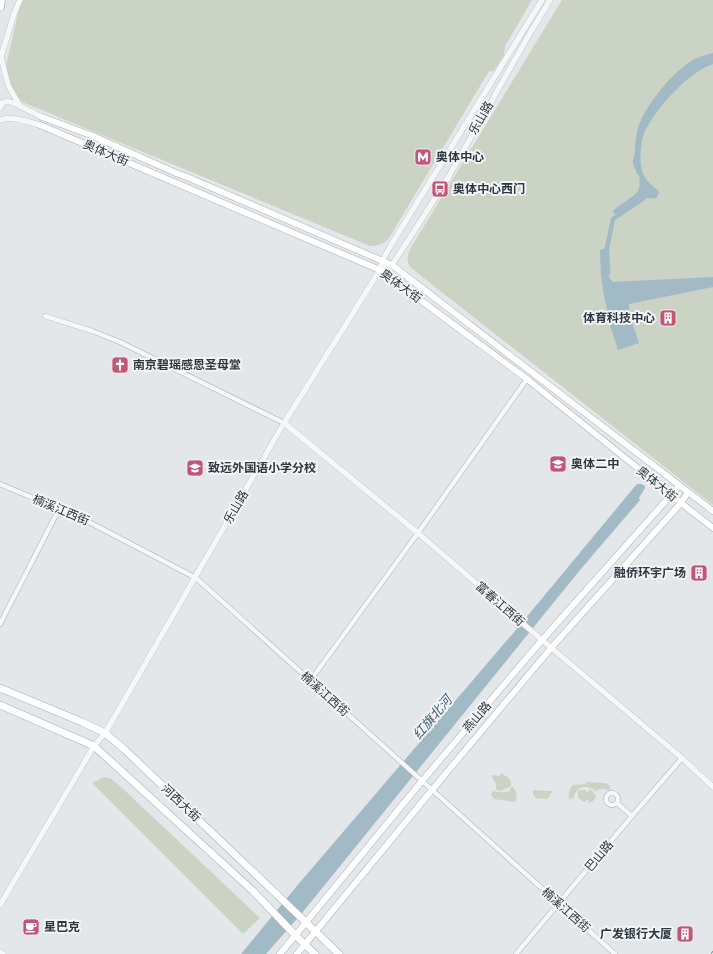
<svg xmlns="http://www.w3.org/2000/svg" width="713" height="954" font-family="Mulish,'Noto Sans SC',sans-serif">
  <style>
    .green { fill: #cbd3c5 }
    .water { fill: #a2b9c6 }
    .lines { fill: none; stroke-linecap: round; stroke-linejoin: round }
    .canal { stroke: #a2b9c6; stroke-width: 4.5 }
    .minor-casing { stroke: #a9afb4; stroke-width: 5.5 }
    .tertiary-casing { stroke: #a9afb4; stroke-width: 6 }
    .secondary-casing { stroke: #a9afb4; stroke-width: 7 }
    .primary-casing { stroke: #a4adb4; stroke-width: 8 }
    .trunk-casing { stroke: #8c969f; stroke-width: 9 }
    .minor { stroke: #f5f7f8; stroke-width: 4.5 }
    .tertiary { stroke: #f5f7f8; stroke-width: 5.5 }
    .secondary { stroke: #fff; stroke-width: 6 }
    .primary { stroke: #fff; stroke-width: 7 }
    .trunk { stroke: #fff; stroke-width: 8 }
    .tram { stroke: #7e8992; stroke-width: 1 }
    .labels { text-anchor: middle; stroke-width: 4; stroke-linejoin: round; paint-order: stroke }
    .street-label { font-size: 12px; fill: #2d3740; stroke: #f3f5f7 }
    .poi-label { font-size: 12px; font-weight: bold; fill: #2d3740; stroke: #f3f5f7; text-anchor: start }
    .water-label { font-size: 13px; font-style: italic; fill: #3b5b70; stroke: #f3f5f7 }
  </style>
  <rect width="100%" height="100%" fill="#e3e7ea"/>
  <!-- green -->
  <g class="green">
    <path d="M21 0H532L505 46 504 55 495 69 493 71H489L389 238C383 244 380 246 370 246L22 102 14 92 9 82 6 66Z"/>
    <path d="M562 0H713V505L411 268C406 261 407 257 410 249Z"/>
    <path d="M500 773C507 776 515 781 509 788H506C502 790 501 793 496 789V784L491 775 500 776Z"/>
    <polygon points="104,777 110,778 120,786 260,918 243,934 92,783"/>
    <path d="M586 782 605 783 609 785 611 791H609C604 788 600 788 596 791 587 784 575 786 574 798L569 800C568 793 569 790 573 785L586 784Z"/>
    <path d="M512 786C517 791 518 797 515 802L494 799 491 795 493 791C496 792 499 792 502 792 509 793 509 792 512 786Z"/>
    <polygon points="533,790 552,791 552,793 550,794 550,797 548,797 548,799 535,798 535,796 533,795"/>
    <polygon points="580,790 586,790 586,792 588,792 589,790 592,790 596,797 593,801 588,803 588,800 586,800 586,802 584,802 578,798 578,791"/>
  </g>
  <!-- water -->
  <g class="water">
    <path d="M713 53V64C690 71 657 107 646 129 640 140 639 163 643 174 647 183 654 186 659 192 657 201 654 198 647 198 644 198 641 199 638 200 630 204 623 215 614 214L613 212 614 210C620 204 634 197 638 191 643 182 636 163 635 152 635 144 636 135 638 128 644 107 670 76 688 63 695 58 704 55 713 53Z"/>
    <polygon points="606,248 609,277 613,282 713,277 713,287 629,304 629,313 639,343 618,350 610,325 603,290 601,276 600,250"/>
    <polygon points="638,484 641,484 645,486 645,488 639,498 640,500 580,570 302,913 266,954 241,954 296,887 515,631 636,485"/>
  </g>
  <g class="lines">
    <!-- canal -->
    <g class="canal">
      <polyline points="637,153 635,162 639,173"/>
      <polyline points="608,273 607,248 613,219 644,198 644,193"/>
    </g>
    <!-- minor casing -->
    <g class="minor-casing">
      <g id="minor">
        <polyline points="45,316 92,331 120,342 284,423"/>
        <polyline points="0,484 85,520 196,578 615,954"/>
        <polyline points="0,624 59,509"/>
        <polyline points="310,681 418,533 527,379"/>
        <circle cx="612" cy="799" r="6"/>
        <polyline points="617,803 632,816"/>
        <polyline points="516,954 632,816 682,758"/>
      </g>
    </g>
    <!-- tertiary casing -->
    <g class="tertiary-casing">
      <g id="tertiary">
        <polyline points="1,57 8,85 20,106 42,117"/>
        <polyline points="0,60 14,14 20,0"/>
        <path d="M0 108 2 103C9 100 14 103 20 106"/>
        <path d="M0 120C15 116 25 121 40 125"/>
        <polyline points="380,270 382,261 391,245 542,0"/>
        <polyline points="284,423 418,533 542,640 682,758 713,787"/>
        <polyline points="0,905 94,746 105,733 122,704 284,423 380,270 392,265 420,222 449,176 530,33 550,0"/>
        <polyline points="0,952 3,954"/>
      </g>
    </g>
    <!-- secondary casing -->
    <g class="secondary-casing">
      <g id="secondary">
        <polyline points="42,117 93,136 176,173 187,177 392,265 713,511"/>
        <polyline points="40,125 380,270 527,379 681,503 713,528"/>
        <polyline points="280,954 422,781 542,640 679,486"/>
        <polyline points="297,954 432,790 551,648 681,503 688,492"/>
      </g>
    </g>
    <!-- primary casing -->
    <g class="primary-casing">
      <g id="primary">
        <polyline points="0,688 82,722 105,733 124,749 247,866 339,954"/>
        <polyline points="0,705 94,746 253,891 296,936 315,954"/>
      </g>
    </g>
    <!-- trunk casing -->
    <g class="trunk-casing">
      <polyline id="trunk" points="0,7 1,0"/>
    </g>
    <!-- minor -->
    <use href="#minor" class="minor"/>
    <!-- tertiary -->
    <use href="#tertiary" class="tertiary"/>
    <!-- secondary -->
    <use href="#secondary" class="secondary"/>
    <!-- primary -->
    <use href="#primary" class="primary"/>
    <!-- trunk -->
    <use href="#trunk" class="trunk"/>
    <!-- tram -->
    <polyline class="tram" points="711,954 713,951"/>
  </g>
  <!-- icons -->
  <defs>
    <g id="metro-square" transform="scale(0.9)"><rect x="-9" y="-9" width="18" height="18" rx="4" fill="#c15677" stroke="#f3f5f7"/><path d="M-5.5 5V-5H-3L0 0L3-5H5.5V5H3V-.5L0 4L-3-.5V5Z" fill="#fff"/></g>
    <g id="bus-square" transform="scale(0.9)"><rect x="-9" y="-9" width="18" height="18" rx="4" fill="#c15677" stroke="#f3f5f7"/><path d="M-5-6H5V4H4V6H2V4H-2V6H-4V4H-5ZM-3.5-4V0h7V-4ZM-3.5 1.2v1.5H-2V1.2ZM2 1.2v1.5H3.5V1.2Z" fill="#fff"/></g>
    <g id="building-square" transform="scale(0.9)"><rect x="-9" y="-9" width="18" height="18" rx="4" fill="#c15677" stroke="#f3f5f7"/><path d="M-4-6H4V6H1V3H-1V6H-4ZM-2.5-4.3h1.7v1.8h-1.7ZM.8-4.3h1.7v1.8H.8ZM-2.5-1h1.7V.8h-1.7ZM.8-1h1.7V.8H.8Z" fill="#fff"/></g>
    <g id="church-square" transform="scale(0.9)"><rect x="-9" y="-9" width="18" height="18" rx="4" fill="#c15677" stroke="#f3f5f7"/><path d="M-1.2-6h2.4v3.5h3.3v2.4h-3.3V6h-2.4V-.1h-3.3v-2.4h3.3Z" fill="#fff"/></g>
    <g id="school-square" transform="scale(0.9)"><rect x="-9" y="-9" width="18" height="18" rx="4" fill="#c15677" stroke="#f3f5f7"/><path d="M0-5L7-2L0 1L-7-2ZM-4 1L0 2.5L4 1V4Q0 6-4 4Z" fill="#fff"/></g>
    <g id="cafe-square" transform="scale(0.9)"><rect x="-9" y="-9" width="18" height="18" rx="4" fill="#c15677" stroke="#f3f5f7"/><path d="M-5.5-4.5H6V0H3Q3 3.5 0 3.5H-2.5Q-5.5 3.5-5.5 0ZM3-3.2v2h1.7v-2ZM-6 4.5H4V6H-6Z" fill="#fff"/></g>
  </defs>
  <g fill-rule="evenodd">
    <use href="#metro-square" x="423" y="157"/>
    <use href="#bus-square" x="440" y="189"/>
    <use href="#building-square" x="668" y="318"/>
    <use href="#church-square" x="120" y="365"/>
    <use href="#school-square" x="558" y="464"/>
    <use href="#school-square" x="195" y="468"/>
    <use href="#building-square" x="699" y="573"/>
    <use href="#cafe-square" x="31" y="927"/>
    <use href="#building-square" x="685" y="934"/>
  </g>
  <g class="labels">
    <!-- street labels -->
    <g class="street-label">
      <text transform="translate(481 118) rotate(-60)" y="4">乐山路</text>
      <text transform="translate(106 153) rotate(23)" y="4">奥体大街</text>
      <text transform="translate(401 286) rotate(36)" y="4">奥体大街</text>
      <text transform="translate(657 484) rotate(39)" y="4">奥体大街</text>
      <text transform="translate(236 507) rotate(-60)" y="4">乐山路</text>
      <text transform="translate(61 510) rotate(23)" y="4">楠溪江西街</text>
      <text transform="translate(500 604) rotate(41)" y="4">富春江西街</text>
      <text transform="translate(325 694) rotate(42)" y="4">楠溪江西街</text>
      <text transform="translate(477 717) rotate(-50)" y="4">燕山路</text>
      <text transform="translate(181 803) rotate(43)" y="4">河西大街</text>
      <text transform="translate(599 856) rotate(-50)" y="4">巴山路</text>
      <text transform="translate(566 910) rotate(42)" y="4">楠溪江西街</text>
    </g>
    <!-- poi labels -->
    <g class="poi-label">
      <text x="436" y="161">奥体中心</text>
      <text x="453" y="193">奥体中心西门</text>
      <text x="655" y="322" text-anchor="end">体育科技中心</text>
      <text x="133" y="369">南京碧瑶感恩圣母堂</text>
      <text x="571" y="468">奥体二中</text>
      <text x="208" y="472">致远外国语小学分校</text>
      <text x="686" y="577" text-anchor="end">融侨环宇广场</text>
      <text x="44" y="931">星巴克</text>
      <text x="672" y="938" text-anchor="end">广发银行大厦</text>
    </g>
    <!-- water labels -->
    <g class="water-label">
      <text transform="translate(432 717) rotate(-50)" y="5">红旗北河</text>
    </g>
  </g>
</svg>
